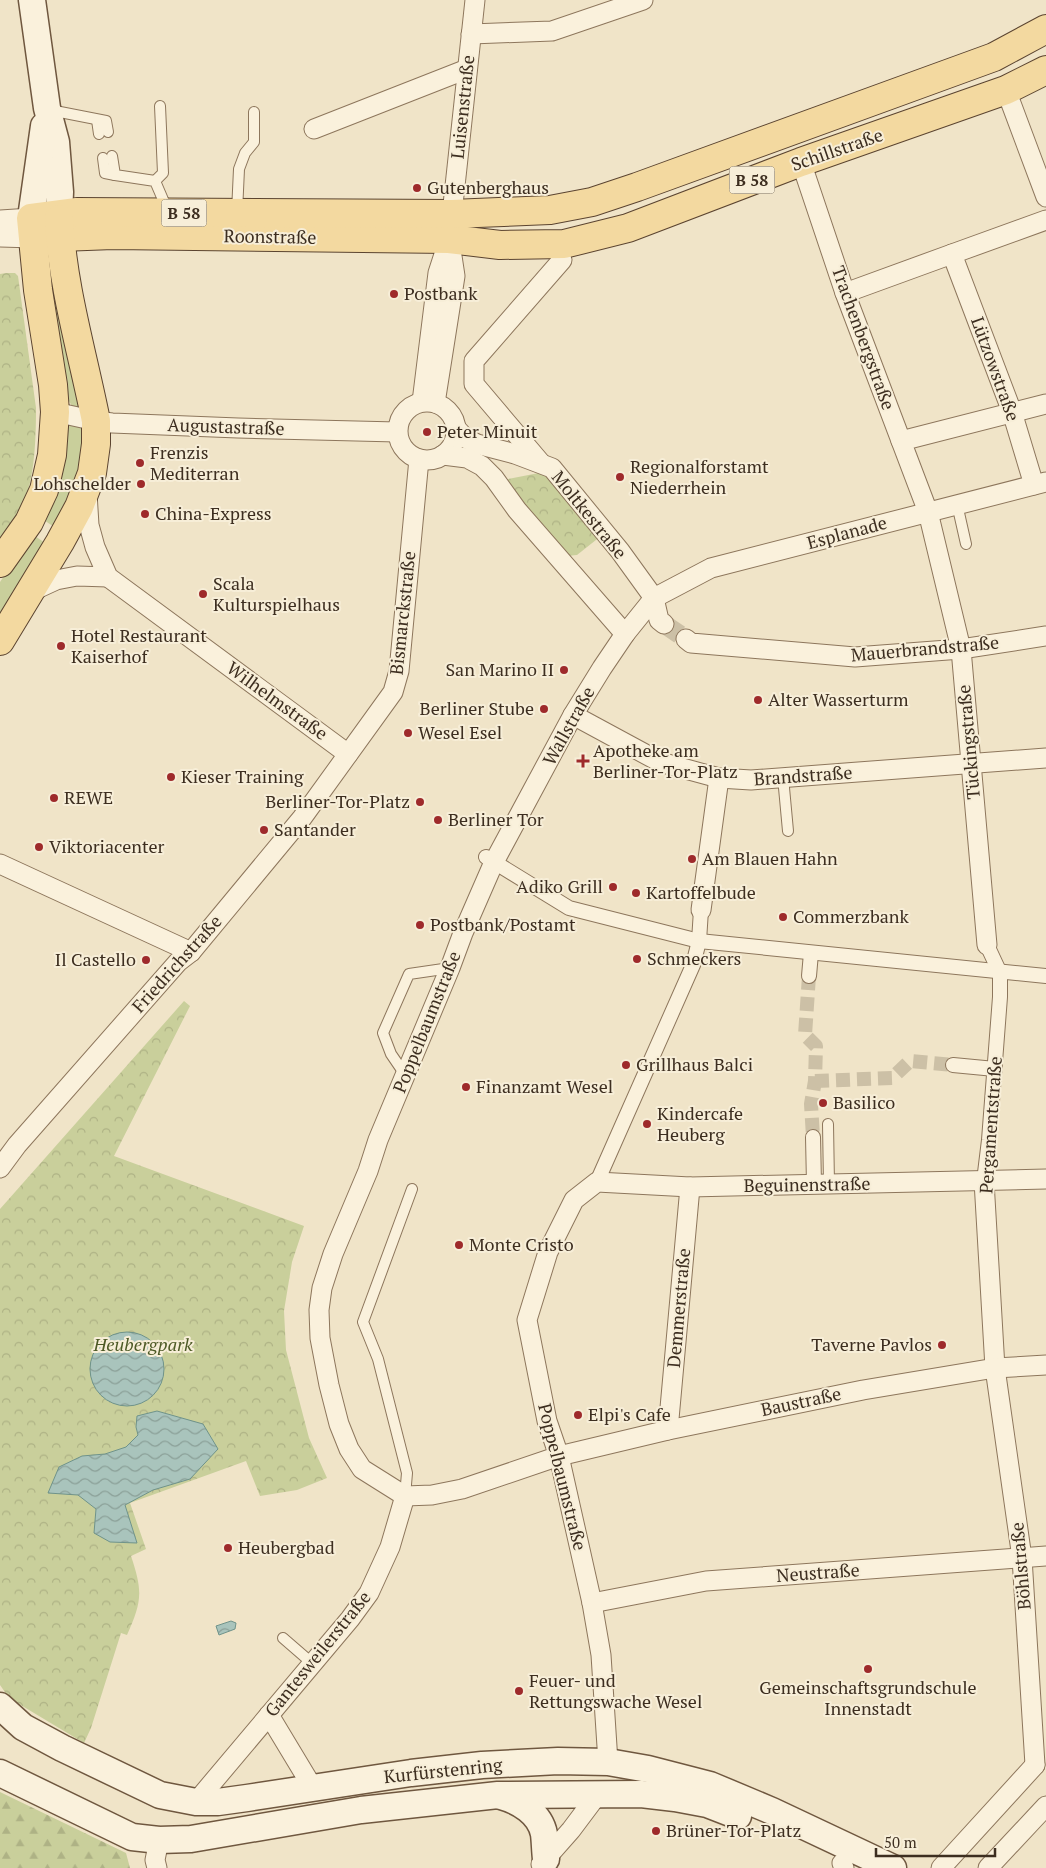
<svg xmlns="http://www.w3.org/2000/svg" width="1046" height="1868" font-family="'PT Serif',serif">
  <style>
    .green { fill: #c9cf9b }
    .forest { fill: url(#forest-firs) }
    .park { fill: url(#park-crowns) }
    .water { fill: url(#water-waves); stroke: #6f938a }
    .lines { fill: none; stroke-linecap: round; stroke-linejoin: round }
    .pedestrian-tunnel { stroke: #ccc0a6; stroke-width: 14; stroke-dasharray: 14 7; stroke-linecap: butt }
    .minor-tunnel { stroke: #ccc0a6; stroke-width: 19; stroke-dasharray: 19 9; stroke-linecap: butt }
    .service-casing { stroke: #8d765c; stroke-width: 12 }
    .pedestrian-casing { stroke: #8d765c; stroke-width: 16 }
    .minor-casing { stroke: #8d765c; stroke-width: 21 }
    .secondary-casing { stroke: #6f573f; stroke-width: 29 }
    .primary-casing { stroke: #5b4430; stroke-width: 30 }
    .service { stroke: #faf1dc; stroke-width: 10 }
    .pedestrian { stroke: #faf1dc; stroke-width: 14 }
    .minor { stroke: #faf1dc; stroke-width: 19 }
    .secondary { stroke: #faf1dc; stroke-width: 26 }
    .primary { stroke: #f3d9a0; stroke-width: 28 }
    .poi-dot { fill: #9e2a2b; stroke: #f7eed8; stroke-width: 2 }
    .labels { text-anchor: middle; stroke-width: 4; stroke-linejoin: round; paint-order: stroke }
    .shield { fill: #f7eed8; stroke: #756857; stroke-width: 1 }
    .shield-label { font-size: 16px; font-weight: bold; fill: #3d2e20 }
    .street-label { font-size: 18px; fill: #3d2e20; stroke: #f7eed8 }
    .poi-label { font-size: 18px; fill: #3d2e20; stroke: #f7eed8; text-anchor: start }
    .park-label { font-size: 18px; font-style: italic; fill: #4d5a26; stroke: #f7eed8 }
  </style>
  <defs>
    <pattern id="forest-firs" width="22" height="20" patternUnits="userSpaceOnUse" patternTransform="scale(1.25)"><rect width="22" height="20" fill="#c9cf9b"/><path d="M5 1l3.5 6h-7zM16 11l3.5 6h-7z" fill="#aeb285"/></pattern>
    <pattern id="park-crowns" width="20" height="18" patternUnits="userSpaceOnUse" patternTransform="scale(1.25)"><rect width="20" height="18" fill="#c9cf9b"/><path d="M2 6a3 3 0 1 1 6 0M12 15a3 3 0 1 1 6 0" fill="none" stroke="#aeb285"/></pattern>
    <pattern id="water-waves" width="16" height="10" patternUnits="userSpaceOnUse" patternTransform="scale(1.25)"><rect width="16" height="10" fill="#a9c4bc"/><path d="M0 5q4-4 8 0t8 0" fill="none" stroke="#8ba098"/></pattern>
  </defs>
  <rect width="100%" height="100%" fill="#f0e4c8"/>
  <!-- green -->
  <g class="green">
    <polygon points="50,268 78,388 81,414 73,408 69,401 61,343 46,271"/>
    <polygon points="68,423 73,423 83,429 82,466 57,529 41,518"/>
    <polygon points="32,534 48,545 0,620 0,582"/>
  </g>
  <!-- forest -->
  <polygon class="forest" points="0,1792 126,1853 130,1868 0,1868"/>
  <!-- park -->
  <g class="park">
    <path d="M6 273H15L18 276 36 408C36 437 35 476 24 503 18 515 8 527 0 538V274Z"/>
    <polygon points="549,471 601,536 577,555 566,556 503,480"/>
    <path d="M184 1001 190 1006 114 1156 304 1226 292 1262 284 1311 286 1350 309 1438 327 1478 297 1490 260 1496 246 1461 130 1503 146 1549 131 1556C143 1592 142 1601 127 1635L121 1633 91 1728 84 1743 9 1698 0 1685V1209Z"/>
  </g>
  <!-- water -->
  <g class="water">
    <circle cx="127" cy="1369" r="37"/>
    <polygon points="157,1411 203,1424 218,1449 190,1479 153,1490 125,1505 137,1543 110,1542 94,1533 96,1509 78,1495 48,1493 59,1467 82,1456 105,1454 126,1447 138,1435 136,1427 137,1416"/>
    <polygon points="231,1621 236,1623 235,1629 219,1635 216,1626"/>
  </g>
  <g class="lines">
    <!-- pedestrian-tunnel -->
    <g class="pedestrian-tunnel">
      <polyline points="809,976 805,1035 816,1046 815,1081 811,1104 813,1137"/>
      <polyline points="815,1081 892,1078 910,1061 953,1065"/>
    </g>
    <!-- minor-tunnel -->
    <polyline class="minor-tunnel" points="664,624 686,639"/>
    <!-- service casing -->
    <g class="service-casing">
      <g id="service">
        <polyline points="50,109 60,112 106,121 108,132"/>
        <polyline points="97,120 99,134"/>
        <polyline points="112,156 115,175 155,181 167,209"/>
        <polyline points="103,158 105,173 115,175"/>
        <polyline points="155,181 163,173 160,106"/>
        <polyline points="237,212 239,169 245,153 254,142 254,112"/>
        <polyline points="957,504 966,544"/>
        <polyline points="783,777 788,831"/>
        <polyline points="406,1076 391,1054 383,1033 409,974 450,968"/>
        <polyline points="828,1124 829,1184"/>
        <polyline points="405,1496 407,1473 378,1359 363,1322 412,1189"/>
        <polyline points="283,1638 313,1664"/>
      </g>
    </g>
    <!-- pedestrian casing -->
    <g class="pedestrian-casing">
      <g id="pedestrian">
        <polyline points="486,857 569,908 699,941 1046,976"/>
        <polyline points="809,976 811,953"/>
        <polyline points="953,1065 995,1069"/>
        <polyline points="813,1137 814,1184"/>
        <polyline points="984,1181 989,1140 1000,997 1000,973 987,945"/>
        <polyline points="597,1182 693,965 699,941 701,910"/>
      </g>
    </g>
    <!-- minor casing -->
    <g class="minor-casing">
      <g id="minor">
        <polyline points="471,34 552,31 643,0"/>
        <polyline points="1006,90 1046,197"/>
        <polyline points="314,129 467,69"/>
        <polyline points="801,162 845,293 928,512 961,649 987,945"/>
        <polyline points="452,214 475,0"/>
        <polyline points="0,220 31,218"/>
        <polyline points="0,237 34,238"/>
        <polyline points="845,293 952,254"/>
        <polyline points="422,402 438,273 449,239"/>
        <circle cx="427" cy="431" r="29"/>
        <polyline points="435,403 455,276 450,243"/>
        <polyline points="55,412 96,421 112,423 238,428 397,432"/>
        <polyline points="455,427 465,438 477,444 515,454 552,468 620,551 654,598 659,620 664,624"/>
        <polyline points="901,441 1046,404"/>
        <polyline points="443,455 467,458 482,466 494,478 517,510 625,634"/>
        <polyline points="540,462 474,384 474,361 562,260"/>
        <polyline points="1034,485 1012,412 952,254 1046,220"/>
        <polyline points="87,493 89,525 95,547 108,577 348,754"/>
        <polyline points="30,592 56,580 77,576 108,577"/>
        <polyline points="686,639 691,643 855,657 961,649 1046,636"/>
        <polyline points="573,715 660,762 719,778 751,780 1046,758"/>
        <polyline points="0,864 191,952"/>
        <polyline points="701,910 719,778"/>
        <polyline points="0,1168 17,1145 178,962 191,952 302,818 393,692 399,671 419,459"/>
        <polyline points="984,1181 995,1368 1022,1558 1035,1765"/>
        <polyline points="668,1430 690,1187"/>
        <polyline points="405,1496 362,1469 349,1449 339,1424 329,1385 320,1338 319,1310 322,1288 333,1254 368,1171 378,1140 450,968 463,933 494,862 573,715 602,668 625,634 654,598 711,568 1046,482"/>
        <polyline points="405,1496 432,1495 462,1489 559,1456 668,1430 863,1390 995,1368 1046,1365"/>
        <polyline points="592,1603 706,1581 1046,1556"/>
        <polyline points="269,1715 313,1788"/>
        <polyline points="608,1762 601,1655 592,1603 559,1456 547,1421 527,1320 548,1252 574,1200 597,1182 690,1187 1046,1179"/>
        <polyline points="196,1802 350,1619 369,1593 390,1547 405,1496"/>
        <polyline points="842,1863 844,1868"/>
        <polyline points="541,1864 571,1830 598,1794"/>
        <polyline points="157,1868 155,1860 159,1840"/>
        <polyline points="941,1868 1035,1765"/>
        <polyline points="988,1868 1046,1806"/>
      </g>
    </g>
    <!-- secondary casing -->
    <g class="secondary-casing">
      <g id="secondary">
        <polyline points="32,0 47,108 56,142 60,192 59,215"/>
        <polyline points="31,218 44,126"/>
        <polyline points="0,1706 23,1727 62,1748 160,1795 196,1802 218,1802 247,1798 411,1773 482,1765 558,1761 608,1762 648,1769 710,1785 772,1811 893,1868"/>
        <polyline points="0,1773 132,1837 159,1840 191,1839 361,1810 498,1795 641,1794 675,1798 707,1804 738,1816"/>
        <path d="M501 1796C519 1801 540 1813 544 1834 545 1842 545 1851 546 1859"/>
      </g>
    </g>
    <!-- primary casing -->
    <g class="primary-casing">
      <g id="primary">
        <polyline points="34,238 113,235 449,239 500,245 564,244 628,228 801,162 1006,90 1046,70"/>
        <polyline points="0,563 29,522 44,490 52,455 55,412 53,385 38,290 31,218 77,212 452,214 550,210 592,202 637,187 994,57 1046,29"/>
        <path d="M0 641 60 542 79 507 92 473 96 444V421C83 355 62 286 59 219"/>
      </g>
    </g>
    <!-- service -->
    <use href="#service" class="service"/>
    <!-- pedestrian -->
    <use href="#pedestrian" class="pedestrian"/>
    <!-- minor -->
    <use href="#minor" class="minor"/>
    <!-- secondary -->
    <use href="#secondary" class="secondary"/>
    <!-- primary -->
    <use href="#primary" class="primary"/>
  </g>
  <!-- markers -->
  <g class="poi-dot">
    <circle cx="417" cy="188" r="5"/>
    <circle cx="394" cy="294" r="5"/>
    <circle cx="427" cy="432" r="5"/>
    <circle cx="140" cy="463" r="5"/>
    <circle cx="620" cy="477" r="5"/>
    <circle cx="141" cy="484" r="5"/>
    <circle cx="145" cy="514" r="5"/>
    <circle cx="203" cy="594" r="5"/>
    <circle cx="61" cy="646" r="5"/>
    <circle cx="564" cy="670" r="5"/>
    <circle cx="758" cy="700" r="5"/>
    <circle cx="544" cy="709" r="5"/>
    <circle cx="408" cy="733" r="5"/>
    <path d="M580.5 753.5h5v5h5v5h-5v5h-5v-5h-5v-5h5z"/>
    <circle cx="171" cy="777" r="5"/>
    <circle cx="54" cy="798" r="5"/>
    <circle cx="420" cy="802" r="5"/>
    <circle cx="438" cy="820" r="5"/>
    <circle cx="264" cy="830" r="5"/>
    <circle cx="39" cy="847" r="5"/>
    <circle cx="692" cy="859" r="5"/>
    <circle cx="613" cy="887" r="5"/>
    <circle cx="636" cy="893" r="5"/>
    <circle cx="783" cy="917" r="5"/>
    <circle cx="420" cy="925" r="5"/>
    <circle cx="637" cy="959" r="5"/>
    <circle cx="146" cy="960" r="5"/>
    <circle cx="626" cy="1065" r="5"/>
    <circle cx="466" cy="1087" r="5"/>
    <circle cx="823" cy="1103" r="5"/>
    <circle cx="647" cy="1124" r="5"/>
    <circle cx="459" cy="1245" r="5"/>
    <circle cx="942" cy="1345" r="5"/>
    <circle cx="578" cy="1415" r="5"/>
    <circle cx="228" cy="1548" r="5"/>
    <circle cx="868" cy="1669" r="5"/>
    <circle cx="519" cy="1691" r="5"/>
    <circle cx="656" cy="1831" r="5"/>
  </g>
  <g class="labels">
    <!-- shield labels -->
    <g class="shield">
      <rect x="729.5" y="166.5" width="45" height="27" rx="4"/>
      <rect x="161.5" y="199.5" width="45" height="27" rx="4"/>
    </g>
    <g class="shield-label">
      <text x="752" y="186">B 58</text>
      <text x="184" y="219">B 58</text>
    </g>
    <!-- street labels -->
    <g class="street-label">
      <text transform="translate(463 107) rotate(-84)" y="6">Luisenstraße</text>
      <text transform="translate(837 150) rotate(-19)" y="6">Schillstraße</text>
      <text transform="translate(270 237) rotate(1)" y="6">Roonstraße</text>
      <text transform="translate(863 338) rotate(70)" y="6">Trachenbergstraße</text>
      <text transform="translate(995 369) rotate(70)" y="6">Lützowstraße</text>
      <text transform="translate(226 427) rotate(2)" y="6">Augustastraße</text>
      <text transform="translate(589 515) rotate(51)" y="6">Moltkestraße</text>
      <text transform="translate(847 533) rotate(-15)" y="6">Esplanade</text>
      <text transform="translate(403 613) rotate(-84)" y="6">Bismarckstraße</text>
      <text transform="translate(925 649) rotate(-5)" y="6">Mauerbrandstraße</text>
      <text transform="translate(277 701) rotate(36)" y="6">Wilhelmstraße</text>
      <text transform="translate(569 726) rotate(-61)" y="6">Wallstraße</text>
      <text transform="translate(969 742) rotate(-95)" y="6">Tückingstraße</text>
      <text transform="translate(803 776) rotate(-4)" y="6">Brandstraße</text>
      <text transform="translate(177 964) rotate(-48)" y="6">Friedrichstraße</text>
      <text transform="translate(427 1022) rotate(-68)" y="6">Poppelbaumstraße</text>
      <text transform="translate(991 1125) rotate(-86)" y="6">Pergamentstraße</text>
      <text transform="translate(807 1185) rotate(-1)" y="6">Beguinenstraße</text>
      <text transform="translate(679 1308) rotate(-85)" y="6">Demmerstraße</text>
      <text transform="translate(801 1402) rotate(-12)" y="6">Baustraße</text>
      <text transform="translate(562 1477) rotate(76)" y="6">Poppelbaumstraße</text>
      <text transform="translate(1021 1566) rotate(-95)" y="6">Böhlstraße</text>
      <text transform="translate(818 1573) rotate(-4)" y="6">Neustraße</text>
      <text transform="translate(318 1654) rotate(-51)" y="6">Gantesweilerstraße</text>
      <text transform="translate(443 1771) rotate(-6)" y="6">Kurfürstenring</text>
    </g>
    <!-- poi labels -->
    <g class="poi-label">
      <text x="427" y="194">Gutenberghaus</text>
      <text x="404" y="300">Postbank</text>
      <text x="437" y="438">Peter Minuit</text>
      <text x="150" y="459">Frenzis<tspan x="150" dy="21">Mediterran</tspan></text>
      <text x="630" y="473">Regionalforstamt<tspan x="630" dy="21">Niederrhein</tspan></text>
      <text x="131" y="490" text-anchor="end">Lohschelder</text>
      <text x="155" y="520">China-Express</text>
      <text x="213" y="590">Scala<tspan x="213" dy="21">Kulturspielhaus</tspan></text>
      <text x="71" y="642">Hotel Restaurant<tspan x="71" dy="21">Kaiserhof</tspan></text>
      <text x="554" y="676" text-anchor="end">San Marino II</text>
      <text x="768" y="706">Alter Wasserturm</text>
      <text x="534" y="715" text-anchor="end">Berliner Stube</text>
      <text x="418" y="739">Wesel Esel</text>
      <text x="593" y="757">Apotheke am<tspan x="593" dy="21">Berliner-Tor-Platz</tspan></text>
      <text x="181" y="783">Kieser Training</text>
      <text x="64" y="804">REWE</text>
      <text x="410" y="808" text-anchor="end">Berliner-Tor-Platz</text>
      <text x="448" y="826">Berliner Tor</text>
      <text x="274" y="836">Santander</text>
      <text x="49" y="853">Viktoriacenter</text>
      <text x="702" y="865">Am Blauen Hahn</text>
      <text x="603" y="893" text-anchor="end">Adiko Grill</text>
      <text x="646" y="899">Kartoffelbude</text>
      <text x="793" y="923">Commerzbank</text>
      <text x="430" y="931">Postbank/Postamt</text>
      <text x="647" y="965">Schmeckers</text>
      <text x="136" y="966" text-anchor="end">Il Castello</text>
      <text x="636" y="1071">Grillhaus Balci</text>
      <text x="476" y="1093">Finanzamt Wesel</text>
      <text x="833" y="1109">Basilico</text>
      <text x="657" y="1120">Kindercafe<tspan x="657" dy="21">Heuberg</tspan></text>
      <text x="469" y="1251">Monte Cristo</text>
      <text x="932" y="1351" text-anchor="end">Taverne Pavlos</text>
      <text x="588" y="1421">Elpi's Cafe</text>
      <text x="238" y="1554">Heubergbad</text>
      <text x="529" y="1687">Feuer- und<tspan x="529" dy="21">Rettungswache Wesel</tspan></text>
      <text x="868" y="1694" text-anchor="middle">Gemeinschaftsgrundschule<tspan x="868" dy="21">Innenstadt</tspan></text>
      <text x="666" y="1837">Brüner-Tor-Platz</text>
    </g>
    <!-- park labels -->
    <g class="park-label">
      <text x="143" y="1351">Heubergpark</text>
    </g>
  </g>
  <!-- scale -->
  <path d="M876 1848v8h119v-8" fill="none" stroke="#3d2e20" stroke-width="2.5"/>
  <text x="884" y="1848" font-size="15" fill="#3d2e20" stroke="#f7eed8" stroke-width="4" paint-order="stroke">50 m</text>
</svg>
